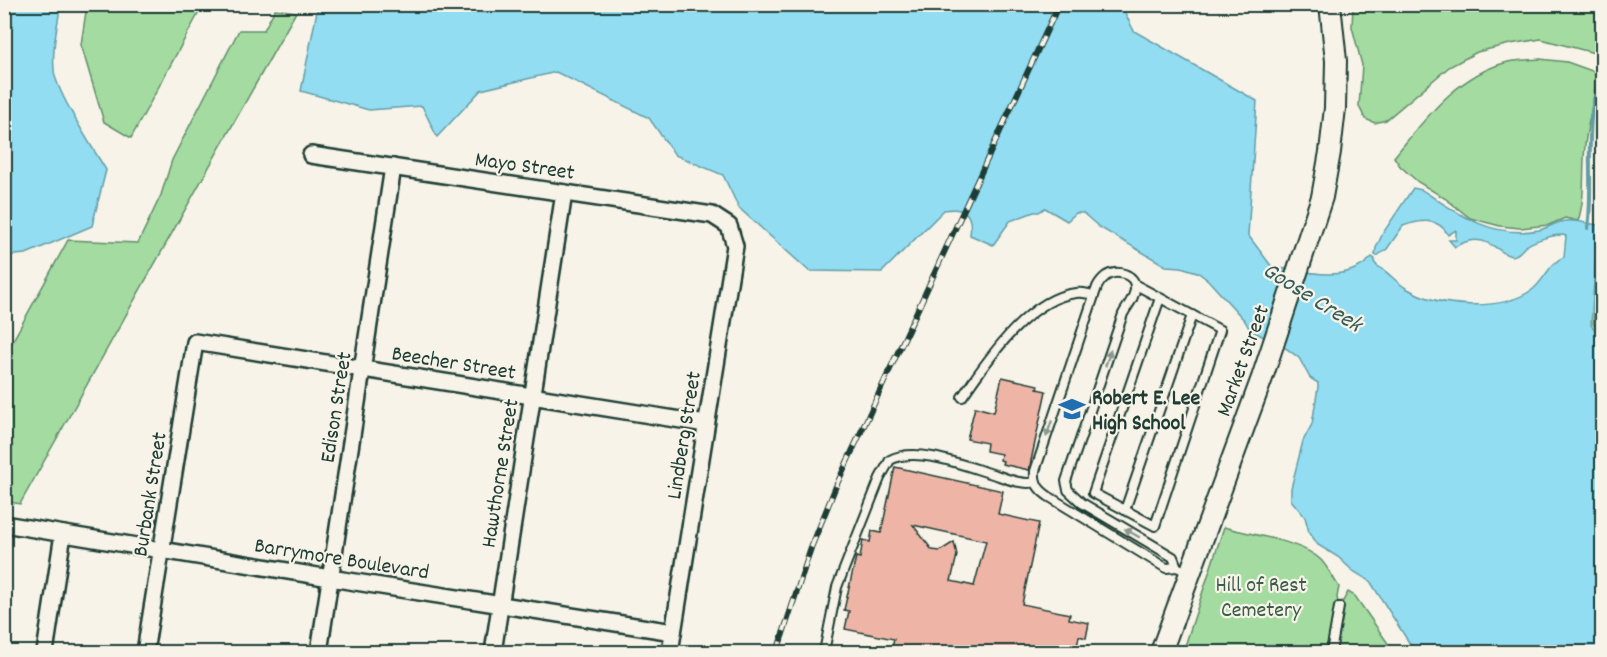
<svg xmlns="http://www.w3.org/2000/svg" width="1607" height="657" font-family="Dekko,sans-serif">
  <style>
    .green { fill: #a3dba0; stroke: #618c6a; stroke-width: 1.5 }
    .water { fill: #92ddf2; stroke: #649da6; stroke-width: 1.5 }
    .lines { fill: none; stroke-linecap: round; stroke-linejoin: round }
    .stream { stroke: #649da6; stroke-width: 4 }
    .building { fill: #eeb5a7; stroke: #1f3d34; stroke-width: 1.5; fill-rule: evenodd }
    .lane-casing { stroke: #1f3d34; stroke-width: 12 }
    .street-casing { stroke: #1f3d34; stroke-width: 20 }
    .secondary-casing { stroke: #1f3d34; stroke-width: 24 }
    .lane { stroke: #f7f3e8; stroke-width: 8 }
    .street { stroke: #f7f3e8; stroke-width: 15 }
    .secondary { stroke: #f7f3e8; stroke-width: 20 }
    .rail-casing { stroke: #1f3d34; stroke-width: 6 }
    .rail { stroke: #f7f3e8; stroke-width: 4; stroke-dasharray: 11; stroke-linecap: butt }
    .oneway { fill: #8b988e }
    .labels { text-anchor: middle; stroke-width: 4.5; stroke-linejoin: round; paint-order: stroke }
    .street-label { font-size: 22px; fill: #1f3d34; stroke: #f7f3e8 }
    .poi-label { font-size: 22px; font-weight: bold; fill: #1f3d34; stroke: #f7f3e8; text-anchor: start }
    .park-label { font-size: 22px; fill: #395d4a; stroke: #f7f3e8 }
    .water-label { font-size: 24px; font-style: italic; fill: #365d5a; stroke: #f7f3e8 }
  </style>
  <rect width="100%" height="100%" fill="#f7f3e8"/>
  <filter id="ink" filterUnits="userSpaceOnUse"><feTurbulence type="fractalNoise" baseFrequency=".0167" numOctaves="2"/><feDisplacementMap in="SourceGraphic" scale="12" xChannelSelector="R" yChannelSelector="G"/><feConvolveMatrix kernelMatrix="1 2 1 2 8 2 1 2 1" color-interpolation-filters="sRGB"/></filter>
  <g filter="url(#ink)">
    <!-- green -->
    <g class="green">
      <polygon points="87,5 203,5 131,138 104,122 81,45"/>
      <polygon points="1353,5 1602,5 1602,55 1541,39 1510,44 1477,52 1449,67 1386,120 1375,123 1365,119 1359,106 1362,65 1352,27"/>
      <polygon points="275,9 296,12 20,504 5,501 5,355 68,240 138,243 161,195 172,160 239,30 264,30"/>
      <path d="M1540 59 1567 62 1595 72C1597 96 1587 121 1585 146 1582 171 1586 197 1578 221L1565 218 1549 225 1520 228 1500 226 1470 218 1446 199 1418 182 1400 166 1394 157C1426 118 1457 75 1508 62 1518 60 1530 60 1540 59Z"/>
      <polygon points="1602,196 1602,333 1593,324"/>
      <path d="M1224 527C1251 535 1302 541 1321 560 1329 569 1333 578 1339 587L1337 597 1338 602 1343 601 1348 592 1355 596 1394 652H1183Z"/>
    </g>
    <!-- water -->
    <g class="water">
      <path d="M5 4 61 5C57 25 52 49 54 70 55 90 94 150 106 170L92 226 26 254 5 256Z"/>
      <path d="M315 5H1121L1134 31 1257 101 1248 235 1272 267C1305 271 1346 285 1372 257L1375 259 1374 262 1377 266C1388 271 1395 282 1406 288 1439 308 1500 312 1532 290 1544 281 1550 262 1564 257L1566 236C1559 232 1533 241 1526 246 1522 249 1519 254 1515 255 1502 261 1488 226 1455 247L1449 240H1456V230L1448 235C1439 217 1420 220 1403 226L1387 249 1377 256 1375 255 1376 248 1383 233 1413 188 1422 190C1458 214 1492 239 1539 230 1548 228 1556 222 1565 221 1575 219 1588 224 1598 225L1591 325 1602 338V652H1415L1370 581 1353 571 1338 557 1318 545 1309 532 1305 517 1291 500V488L1303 441 1312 424 1318 387V383L1310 378 1299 358 1287 349 1250 330 1245 321 1208 280 1197 272 1181 267 1166 266 1099 227 1083 213H1076L1067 221 1045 208 1039 212H1034L1010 221 993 245 970 235C973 213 965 207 944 210L882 272 809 271 739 208 723 175 675 155 649 118 556 72 481 90 437 137 422 106 369 110 301 91 318 6Z"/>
    </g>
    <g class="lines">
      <!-- stream -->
      <path class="stream" d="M1588 228C1595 178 1581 123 1602 75"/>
    </g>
    <!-- building -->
    <g class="building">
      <polygon points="1002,377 1038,385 1037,389 1046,391 1029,470 1002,464 1003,461 1000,460 1001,454 986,451 987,443 967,439 975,407 994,412"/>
      <path d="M895 467 1003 491 998 514 1039 523 1022 604 1070 614 1069 619 1089 623 1086 638 1079 636 1076 652H891L894 639 845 629 849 611 844 610 856 557 860 558 863 540 870 542 872 531 881 533ZM913 525 986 541 974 586 951 581 957 555 954 542 940 551 932 550Z"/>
    </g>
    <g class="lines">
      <!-- lane casing -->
      <g class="lane-casing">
        <g id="lane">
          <polyline points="1136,285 1220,330 1155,526 1093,493 1160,298"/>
          <path d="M962 397C987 361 1028 298 1076 293 1082 292 1088 294 1094 295"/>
          <polyline points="1125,510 1192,315"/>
          <path d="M1177 567 1173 557 1082 503 1068 490 1066 481 1123 314C1127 306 1135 298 1135 288 1136 274 1116 269 1106 276 1102 279 1099 283 1097 287L1035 471C1034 483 1038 489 1048 496L1166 568 1177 567 1189 573"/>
          <path d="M824 652 837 587 880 478 890 460C918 445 970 468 999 476 1010 480 1024 485 1036 482"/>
          <polyline points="1331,652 1339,607"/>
        </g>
      </g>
      <!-- street casing -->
      <g class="street-casing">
        <g id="street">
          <polyline points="311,155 712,215 729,226 735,246 670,652"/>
          <polyline points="4,524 330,578 673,632"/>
          <polyline points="45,652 63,534"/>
          <polyline points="145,652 195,342 706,424"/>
          <polyline points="319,652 393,167"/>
          <polyline points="493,652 564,193"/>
        </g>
      </g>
      <!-- secondary casing -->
      <g class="secondary-casing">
        <polyline id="secondary" points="1161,652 1262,378 1322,197 1330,152 1335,108 1336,61 1330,4"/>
      </g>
      <!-- lane -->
      <use href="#lane" class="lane"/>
      <!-- street -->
      <use href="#street" class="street"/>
      <!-- secondary -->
      <use href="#secondary" class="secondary"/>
      <!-- rail casing -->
      <g class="rail-casing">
        <polyline id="rail" points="777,652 811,548 836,486 1059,4"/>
      </g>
      <!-- rail -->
      <use href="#rail" class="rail"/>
    </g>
    <!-- one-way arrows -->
    <defs><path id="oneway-solid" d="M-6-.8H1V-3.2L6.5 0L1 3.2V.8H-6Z" transform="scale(1.5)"/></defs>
    <g class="oneway">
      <use href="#oneway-solid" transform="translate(1108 358) rotate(-71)"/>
      <use href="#oneway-solid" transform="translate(1049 429) rotate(109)"/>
      <use href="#oneway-solid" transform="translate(1132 533) rotate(-150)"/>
    </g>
  </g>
  <!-- icons -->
  <defs>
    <g id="school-bare" transform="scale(2.07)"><path d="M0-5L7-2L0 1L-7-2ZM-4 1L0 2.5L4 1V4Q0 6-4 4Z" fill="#1f6fb2" stroke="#f7f3e8" stroke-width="2.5" paint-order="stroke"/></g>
  </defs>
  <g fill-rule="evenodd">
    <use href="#school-bare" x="1072" y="409"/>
  </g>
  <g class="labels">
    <!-- street labels -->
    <g class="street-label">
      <text transform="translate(525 164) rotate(8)" y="8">Mayo Street</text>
      <text transform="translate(1241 360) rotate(-70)" y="8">Market Street</text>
      <text transform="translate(454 361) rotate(9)" y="8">Beecher Street</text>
      <text transform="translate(334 407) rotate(-81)" y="8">Edison Street</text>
      <text transform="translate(682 435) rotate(-81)" y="8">Lindberg Street</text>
      <text transform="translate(498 473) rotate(-81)" y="8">Hawthorne Street</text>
      <text transform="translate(148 494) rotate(-81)" y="8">Burbank Street</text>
      <text transform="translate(342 557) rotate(9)" y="8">Barrymore Boulevard</text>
    </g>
    <!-- poi labels -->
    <g class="poi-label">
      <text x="1092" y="404">Robert E. Lee<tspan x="1092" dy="25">High School</tspan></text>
    </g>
    <!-- park labels -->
    <g class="park-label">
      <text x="1261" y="591">Hill of Rest<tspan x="1261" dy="25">Cemetery</tspan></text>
    </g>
    <!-- water labels -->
    <g class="water-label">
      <text transform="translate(1313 296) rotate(32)" y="8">Goose Creek</text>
    </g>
  </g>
  <!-- margin -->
  <rect width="1607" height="657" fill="none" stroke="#f7f3e8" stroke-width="24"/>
  <rect x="12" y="12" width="1583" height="633" fill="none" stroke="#1f3d34" stroke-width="2" filter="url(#ink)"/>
</svg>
